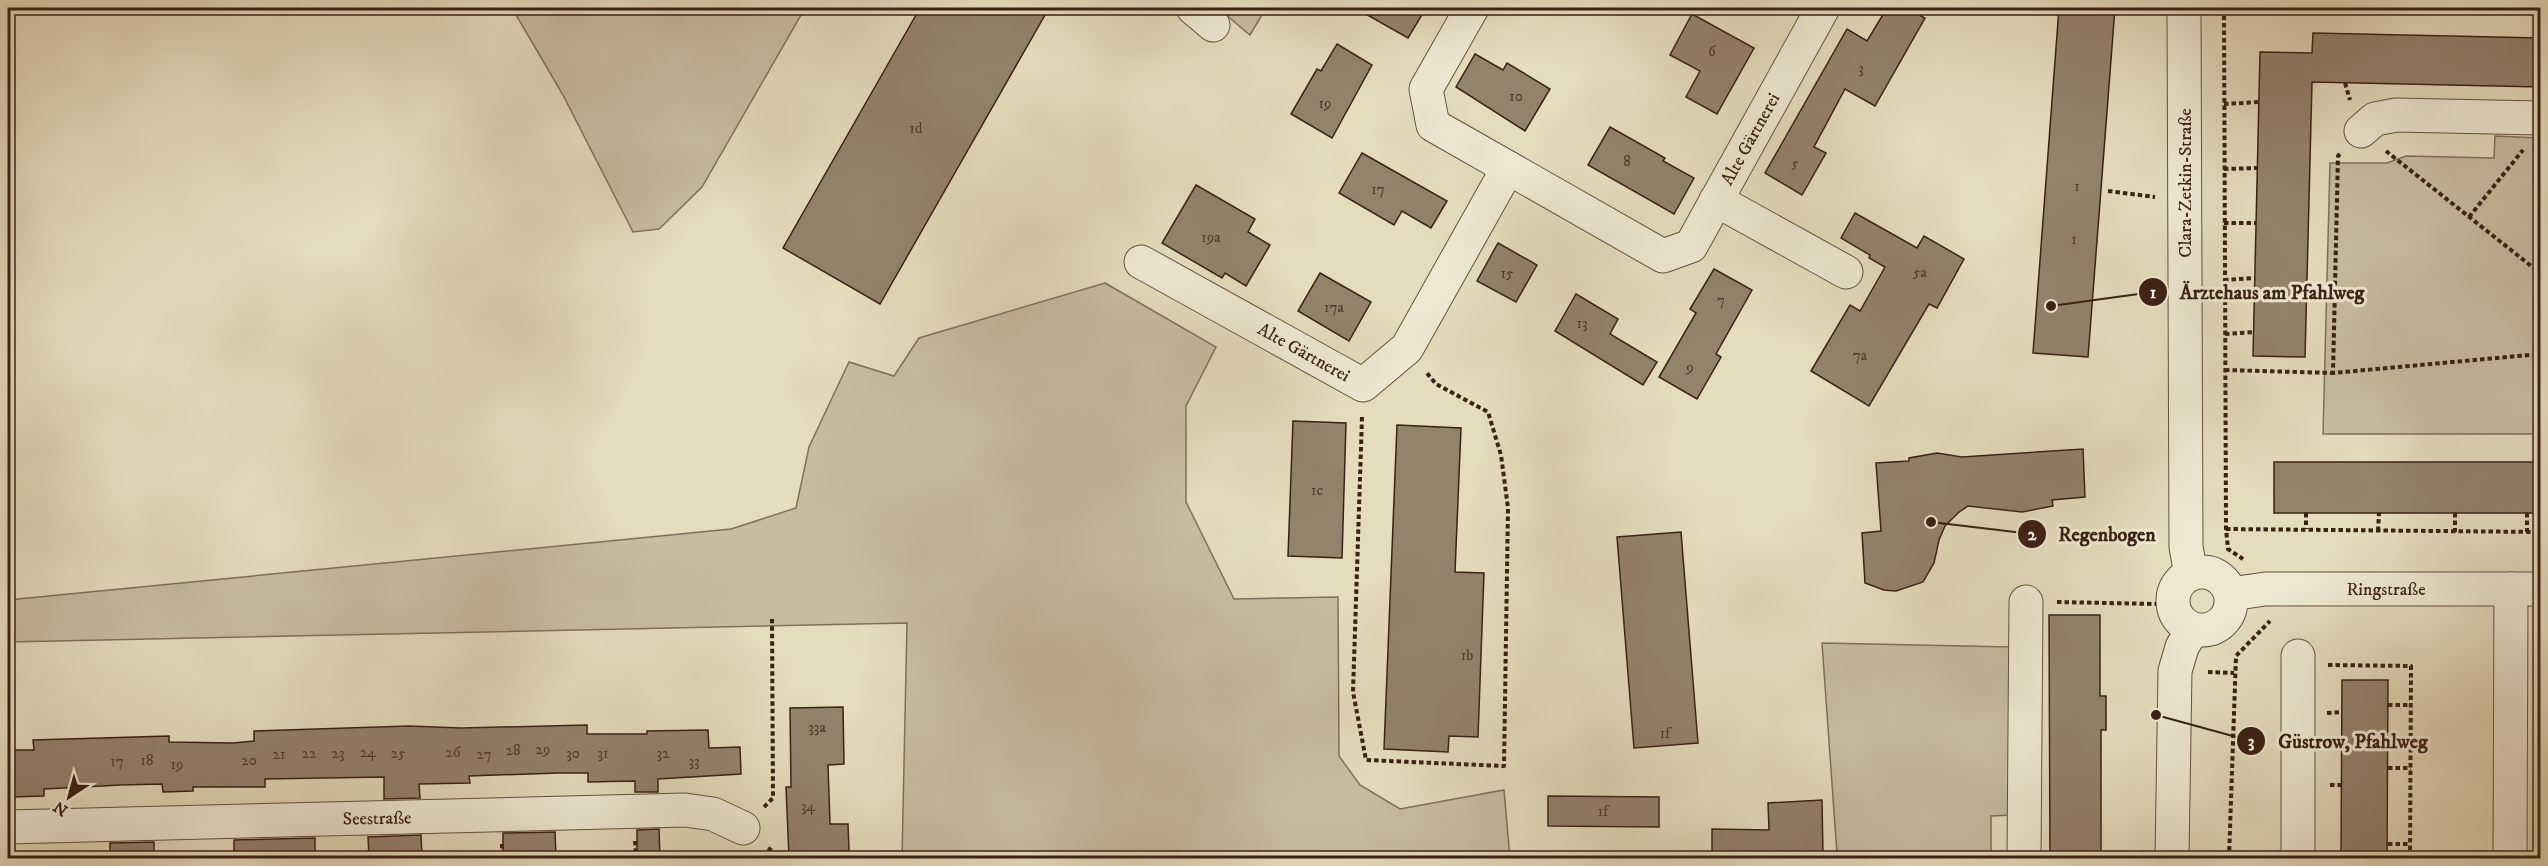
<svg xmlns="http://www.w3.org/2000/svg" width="2548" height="866" font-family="'IM FELL DW Pica',serif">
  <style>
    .green { fill: #c8bca0; stroke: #826e5a; stroke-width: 1.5 }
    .building { fill: #93826c; stroke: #3b2015; stroke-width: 1.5 }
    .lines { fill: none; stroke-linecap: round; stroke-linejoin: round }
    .minor-casing { stroke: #664f3f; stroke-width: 35 }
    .path { stroke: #3b2015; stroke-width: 4; stroke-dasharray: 4.5 3; stroke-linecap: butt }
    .minor { stroke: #eee8d3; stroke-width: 33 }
    .labels { text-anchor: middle; stroke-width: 6; stroke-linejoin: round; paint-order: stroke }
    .number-label { font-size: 15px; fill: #51382b }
    .street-label { font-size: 18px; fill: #3b2015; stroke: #eee8d3 }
    .leader { fill: none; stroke: #3b2015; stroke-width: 2 }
    .callout-dot { fill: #3b2015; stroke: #eee8d3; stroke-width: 2 }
    .mark-label { font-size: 18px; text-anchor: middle; font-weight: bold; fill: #fff }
    .callout-label { font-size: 20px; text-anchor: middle; font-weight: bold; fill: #3b2015; stroke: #eee8d3; stroke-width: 6; stroke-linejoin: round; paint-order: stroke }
  </style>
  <rect width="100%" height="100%" fill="#e5dcbc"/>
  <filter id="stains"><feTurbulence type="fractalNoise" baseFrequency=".00333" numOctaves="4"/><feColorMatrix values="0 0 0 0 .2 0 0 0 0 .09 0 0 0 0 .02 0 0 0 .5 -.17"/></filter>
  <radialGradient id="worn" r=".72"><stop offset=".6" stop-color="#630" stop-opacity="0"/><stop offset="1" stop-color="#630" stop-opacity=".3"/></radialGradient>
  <!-- green -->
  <g class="green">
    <polygon points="512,8 805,8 702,187 659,229 633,232 563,95"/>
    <polygon points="1218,8 1266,8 1250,35"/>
    <polygon points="2495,136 2540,138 2540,434 2323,434 2330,163 2387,163 2406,156 2494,158"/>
    <polygon points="1105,283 1216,347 1186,406 1186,502 1234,599 1338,597 1339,756 1360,785 1400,809 1504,790 1510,858 902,858 907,623 8,642 8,600 731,529 796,508 809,447 849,362 894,376 919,338"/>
    <polygon points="1822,643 2012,647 2012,815 1991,816 1991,858 1875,858 1875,853 1837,854"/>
  </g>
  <!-- building -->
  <g class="building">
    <polygon points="920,8 1049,8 880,304 783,248"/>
    <polygon points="1355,8 1426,8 1408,38"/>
    <polygon points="1887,8 1923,8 1919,15 1925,18 1875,106 1845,89 1814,147 1826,153 1802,195 1765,173 1847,29 1867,41"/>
    <polygon points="2059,8 2115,8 2088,357 2033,353"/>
    <polygon points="1692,14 1754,48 1717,114 1686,97 1700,71 1670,55"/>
    <polygon points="2313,33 2541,38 2541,87 2312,82 2305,357 2253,356 2260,52 2312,53"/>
    <polygon points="1337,44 1372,65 1332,138 1291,114 1317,69 1321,71"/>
    <polygon points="1475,54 1503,70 1507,63 1550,89 1525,131 1456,87"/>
    <polygon points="1610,127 1665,158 1663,161 1694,178 1674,214 1588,165"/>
    <polygon points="1362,153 1447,201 1431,228 1402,211 1394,225 1339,193"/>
    <polygon points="1196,185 1255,219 1248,232 1270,245 1246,286 1225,273 1222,278 1162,243"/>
    <polygon points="1855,213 1917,248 1924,236 1964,259 1937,308 1929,304 1869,406 1811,371 1850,305 1860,311 1885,267 1869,258 1870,255 1841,238"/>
    <polygon points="1498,243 1537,265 1516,302 1477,281"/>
    <polygon points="1714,269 1752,290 1716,354 1721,357 1697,399 1659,377 1696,313 1690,309"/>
    <polygon points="1320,273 1371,302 1349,341 1298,311"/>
    <polygon points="1576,294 1618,319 1610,334 1657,362 1643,385 1555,331"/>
    <polygon points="1293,421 1346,423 1342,558 1288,556"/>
    <polygon points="1397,425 1461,428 1455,572 1484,573 1478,737 1449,736 1448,752 1384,749"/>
    <polygon points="2083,449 2085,497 2052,500 2053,506 2022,512 1968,506 1958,513 1945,526 1939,540 1934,563 1923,582 1896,591 1884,590 1865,583 1862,533 1881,531 1876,463 1909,461 1909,458 1937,453 1962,457"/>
    <rect x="2274" y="462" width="267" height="51"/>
    <polygon points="1681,532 1698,743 1634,748 1617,537"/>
    <polygon points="2049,615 2100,615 2100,696 2106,696 2106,730 2101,730 2101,858 2050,858"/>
    <polygon points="2342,680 2388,680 2387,858 2341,858"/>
    <polygon points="843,707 844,764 828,765 830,824 848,824 849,851 831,852 831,858 789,858 786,787 791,787 790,708"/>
    <polygon points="587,725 587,734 647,734 647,731 708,730 709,748 740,747 741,774 658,779 658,792 635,792 635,781 588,782 588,773 558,773 469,776 470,783 419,784 420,798 384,799 384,777 265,779 265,787 193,787 193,791 163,792 162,784 120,785 44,789 44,796 13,797 12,750 34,750 33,740 169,736 169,742 233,743 254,741 254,731 409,726 461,728"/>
    <polygon points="1548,796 1659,797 1659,827 1548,826"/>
    <polygon points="1822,800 1823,856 1712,854 1712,829 1769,830 1768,803"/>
    <polygon points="659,829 660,858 637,858 637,830"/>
    <polygon points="555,832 556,858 503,858 503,833"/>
    <polygon points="421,835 422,858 369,858 368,837"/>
    <polygon points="315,838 315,854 293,855 293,858 248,858 248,856 234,856 234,840"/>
    <polygon points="154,842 154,858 110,858 110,843"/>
  </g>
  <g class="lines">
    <!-- minor casing -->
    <g class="minor-casing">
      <g id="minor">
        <polyline points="1193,8 1213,25"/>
        <polyline points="1472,8 1426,89 1433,125 1663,256 1691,246 1823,8"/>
        <polyline points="2184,8 2186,547 2191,574"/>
        <polyline points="2361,131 2375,119 2396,115 2540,118"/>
        <polyline points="1716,200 1846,272"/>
        <polyline points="1141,262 1363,385 1407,348 1508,168"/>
        <circle cx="2202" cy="601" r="29"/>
        <polyline points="2231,594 2265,589 2540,589"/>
        <polyline points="2298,656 2298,858"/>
        <polyline points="8,827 685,810 713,814 743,828"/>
        <polyline points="2024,858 2026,602"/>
        <polyline points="2172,858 2175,671 2182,647 2193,629"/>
        <polyline points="2510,858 2511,589"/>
      </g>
    </g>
    <!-- path -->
    <g class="path">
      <polyline points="2224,8 2226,529 2228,549 2243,559"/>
      <polyline points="2345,83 2350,100"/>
      <polyline points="2224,104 2259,102"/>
      <polyline points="2386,151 2540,273"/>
      <polyline points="2340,154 2338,156 2333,373 2540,354"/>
      <polyline points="2224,169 2258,168"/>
      <polyline points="2108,191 2155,197"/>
      <polyline points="2469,217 2523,150"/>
      <polyline points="2224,223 2256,223"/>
      <polyline points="2224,280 2255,278"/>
      <polyline points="2225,334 2254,332"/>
      <polyline points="2225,370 2333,373"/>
      <polyline points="1362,417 1353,692 1366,760 1504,766 1508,508 1501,455 1488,412 1436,384 1426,372"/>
      <polyline points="2306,513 2306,529"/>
      <polyline points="2455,513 2455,532"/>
      <polyline points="2527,513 2527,532"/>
      <polyline points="2226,529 2540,532"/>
      <polyline points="2378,531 2379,513"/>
      <polyline points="2057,602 2156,604"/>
      <polyline points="2328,665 2411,666 2410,858"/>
      <polyline points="2208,672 2234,673"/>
      <polyline points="2388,705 2411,705"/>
      <polyline points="2327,713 2342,712"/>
      <polyline points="2388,768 2411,768"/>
      <polyline points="2330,785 2342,785"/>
      <polyline points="764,807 773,798 772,619"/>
      <polyline points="635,841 636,858"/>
      <polyline points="502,844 502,858"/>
      <polyline points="2388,844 2410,844"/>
      <polyline points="768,848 775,853 775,858"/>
      <polyline points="2229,858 2236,656 2270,621"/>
    </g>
    <!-- minor -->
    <use href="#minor" class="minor"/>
  </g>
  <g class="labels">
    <!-- number labels -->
    <g class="number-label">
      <text x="1712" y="56">6</text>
      <text x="1861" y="73">3</text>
      <text x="1516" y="101">10</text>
      <text x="1325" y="108">19</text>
      <text x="916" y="133">1d</text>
      <text x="1627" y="166">8</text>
      <text x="1795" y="168">5</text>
      <text x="2077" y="191">1</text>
      <text x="1378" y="194">17</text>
      <text x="1211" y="242">19a</text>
      <text x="2074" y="244">1</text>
      <text x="1920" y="277">5a</text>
      <text x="1507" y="278">15</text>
      <text x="1721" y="305">7</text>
      <text x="1334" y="312">17a</text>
      <text x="1582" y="328">13</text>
      <text x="1860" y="360">7a</text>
      <text x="1690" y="372">9</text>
      <text x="1317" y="495">1c</text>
      <text x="1467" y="660">1b</text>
      <text x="817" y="732">33a</text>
      <text x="1665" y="738">1f</text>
      <text x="543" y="754">29</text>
      <text x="513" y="755">28</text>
      <text x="368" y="757">24</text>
      <text x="453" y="757">26</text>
      <text x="309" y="758">22</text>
      <text x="338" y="758">23</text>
      <text x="398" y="758">25</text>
      <text x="573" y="758">30</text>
      <text x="603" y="758">31</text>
      <text x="663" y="758">32</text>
      <text x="279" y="759">21</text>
      <text x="484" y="759">27</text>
      <text x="147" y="765">18</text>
      <text x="249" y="765">20</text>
      <text x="117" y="766">17</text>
      <text x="694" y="766">33</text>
      <text x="177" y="769">19</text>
      <text x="808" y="811">34</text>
      <text x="1603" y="816">1f</text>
    </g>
    <!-- street labels -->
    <g class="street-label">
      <text transform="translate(1750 139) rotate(-61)" y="6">Alte Gärtnerei</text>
      <text transform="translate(2185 183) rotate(-90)" y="6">Clara-Zetkin-Straße</text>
      <text transform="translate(1304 352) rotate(29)" y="6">Alte Gärtnerei</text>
      <text x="2386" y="595">Ringstraße</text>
      <text transform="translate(377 818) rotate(-1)" y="6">Seestraße</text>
    </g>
  </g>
  <!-- callouts -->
  <path class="leader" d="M2051 306L2153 292M1931 522L2032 534M2156 715L2251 741"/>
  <g class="callout-dot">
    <circle cx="2051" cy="306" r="6"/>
    <circle cx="1931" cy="522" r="6"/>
    <circle cx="2156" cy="715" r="6"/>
    <circle cx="2153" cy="292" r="15"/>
    <circle cx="2032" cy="534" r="15"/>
    <circle cx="2251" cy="741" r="15"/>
  </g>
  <g class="mark-label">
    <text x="2153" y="298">1</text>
    <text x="2032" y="540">2</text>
    <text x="2251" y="747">3</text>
  </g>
  <g class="callout-label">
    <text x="2272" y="299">Ärztehaus am Pfahlweg</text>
    <text x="2107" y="541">Regenbogen</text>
    <text x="2353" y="748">Güstrow, Pfahlweg</text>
  </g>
  <!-- margin -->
  <rect width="2548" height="866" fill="none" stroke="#e5dcbc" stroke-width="30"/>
  <rect x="9" y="9" width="2530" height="848" fill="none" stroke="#3b2015" stroke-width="3"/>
  <rect x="15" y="15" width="2518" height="836" fill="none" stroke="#3b2015" stroke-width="1.5"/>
  <!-- north arrow -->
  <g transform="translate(69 797) rotate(216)" stroke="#eee8d3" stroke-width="4.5" paint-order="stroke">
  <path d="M0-4.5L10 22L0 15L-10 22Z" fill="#3b2015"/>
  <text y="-9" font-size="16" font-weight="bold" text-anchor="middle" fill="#3b2015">N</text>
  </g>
  <rect width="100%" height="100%" filter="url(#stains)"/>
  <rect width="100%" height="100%" fill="url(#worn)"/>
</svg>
